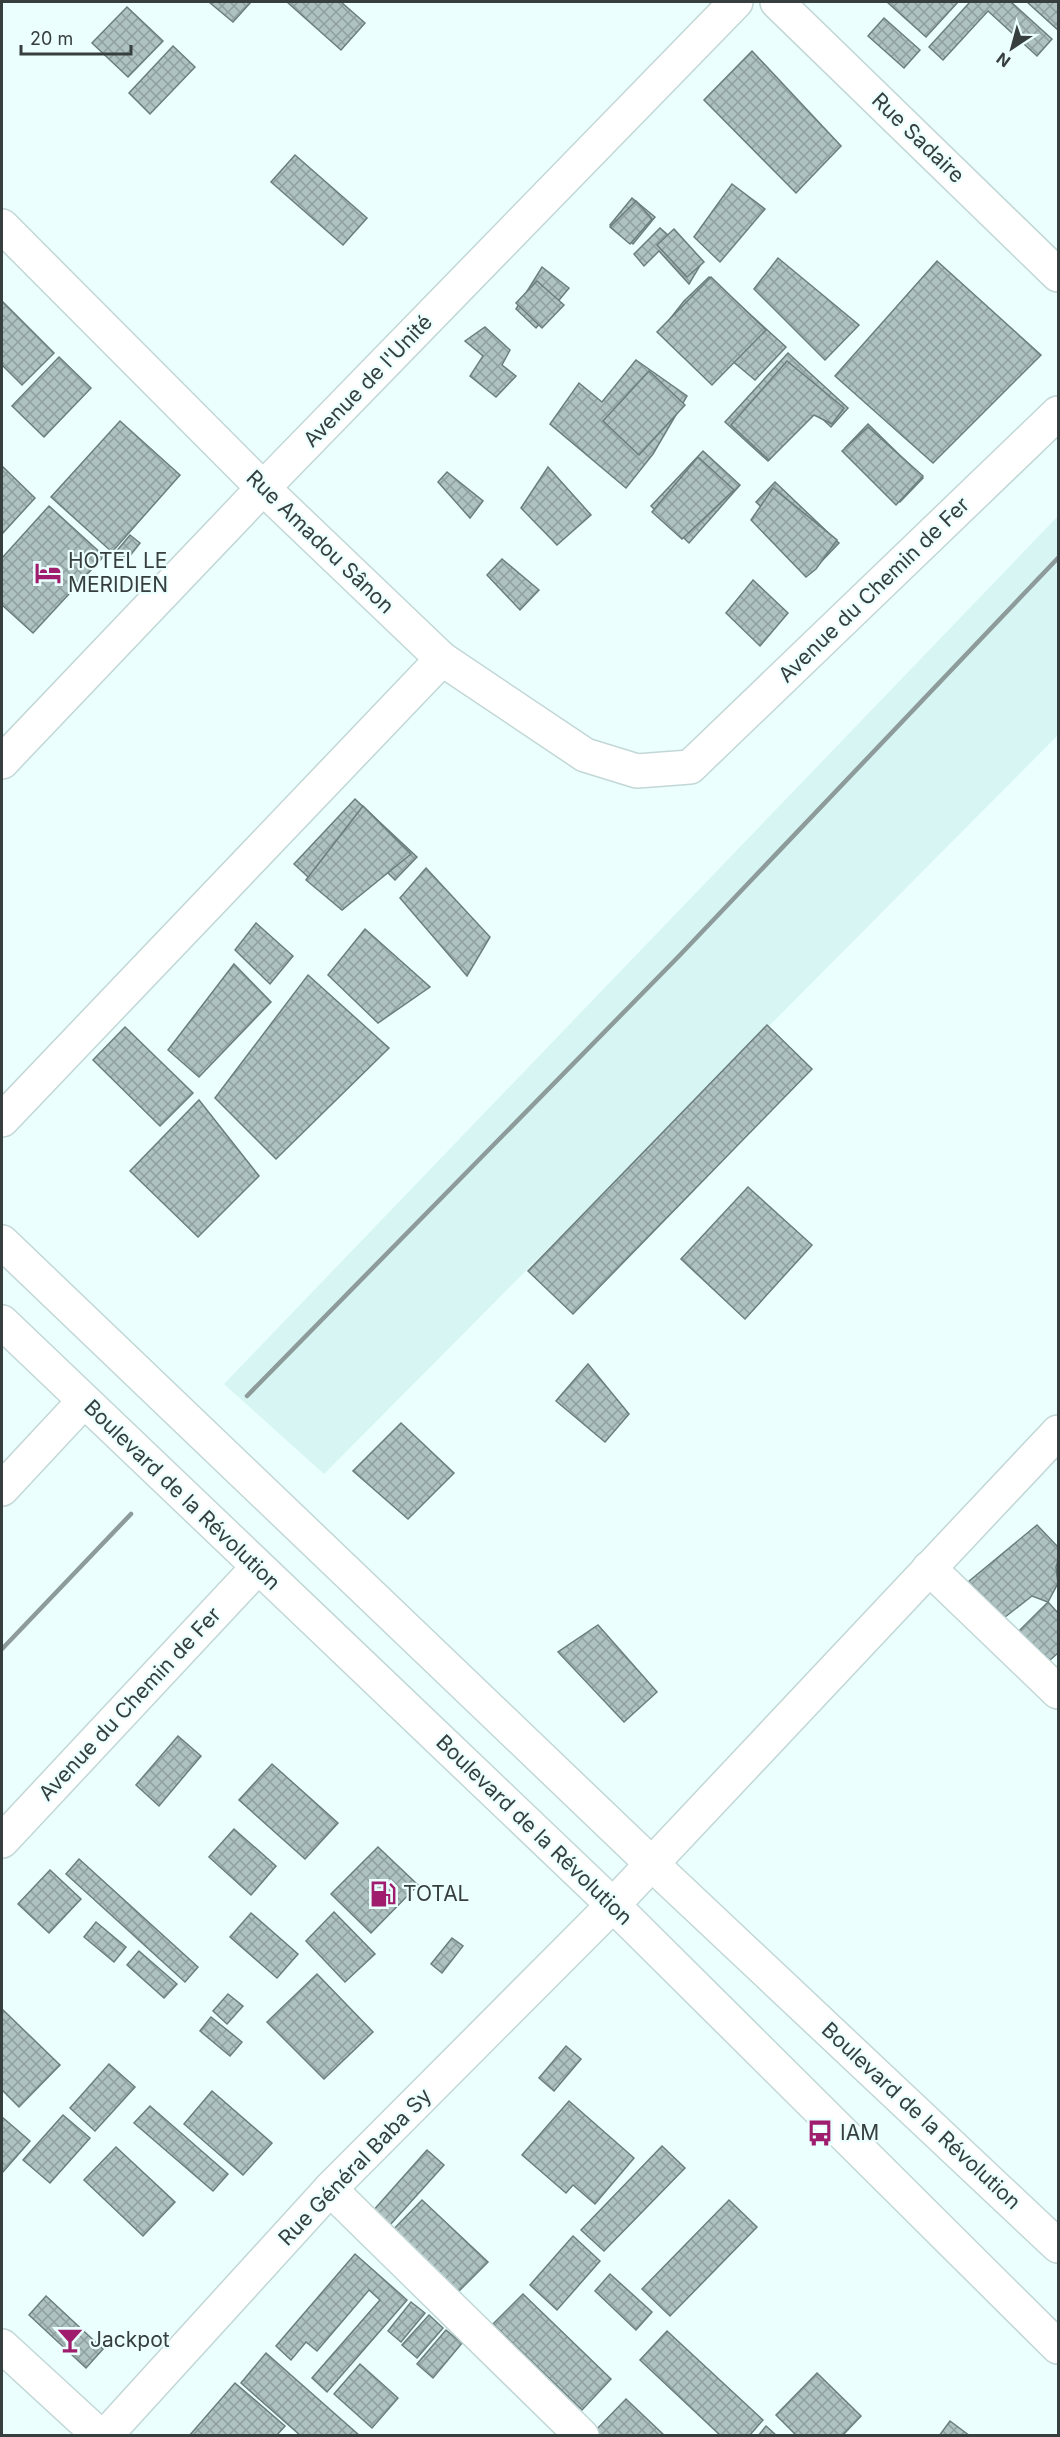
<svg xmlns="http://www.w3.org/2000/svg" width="1060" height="2437" font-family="Inter,sans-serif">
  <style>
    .built { fill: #d6f5f3 }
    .building { fill: url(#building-cross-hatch); stroke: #6c7e7e; stroke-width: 1.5 }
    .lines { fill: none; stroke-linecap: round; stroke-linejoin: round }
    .minor-casing { stroke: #c2d7d6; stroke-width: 36 }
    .secondary-casing { stroke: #c2d7d6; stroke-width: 36 }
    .minor { stroke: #fff; stroke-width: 33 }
    .secondary { stroke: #fff; stroke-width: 33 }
    .rail { stroke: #8d9b9b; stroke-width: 4.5 }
    .labels { text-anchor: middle; stroke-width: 4.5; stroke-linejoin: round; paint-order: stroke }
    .street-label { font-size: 21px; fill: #363e3e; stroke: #eafffe }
    .poi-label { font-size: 21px; fill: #363e3e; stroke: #eafffe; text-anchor: start }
  </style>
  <defs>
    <pattern id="building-cross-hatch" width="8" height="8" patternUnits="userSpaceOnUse" patternTransform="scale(1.5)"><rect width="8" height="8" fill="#aec2c1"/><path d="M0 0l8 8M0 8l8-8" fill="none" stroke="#8e9f9e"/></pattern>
  </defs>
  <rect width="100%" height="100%" fill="#eafffe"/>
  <!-- built -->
  <polygon class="built" points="1058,516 1058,735 324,1474 224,1384"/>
  <!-- building -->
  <g class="building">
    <polygon points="209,2 251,2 233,22"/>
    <polygon points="287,2 341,2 365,23 341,50"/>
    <polygon points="887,2 958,2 926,37"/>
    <polygon points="970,2 1011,2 1052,39 1037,56 988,11 943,60 929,47"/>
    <polygon points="1027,2 1058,2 1058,30"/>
    <polygon points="127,7 163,41 128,77 92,43"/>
    <polygon points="884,18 920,50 904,68 868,36"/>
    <polygon points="173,46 195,67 150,114 129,93"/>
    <polygon points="752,51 841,146 796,193 704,100"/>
    <polygon points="295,155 367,218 343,245 271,182"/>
    <polygon points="732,184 765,209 720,262 694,237"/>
    <polygon points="632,198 655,217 633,244 610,225"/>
    <polygon points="636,201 652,219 630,244 610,227"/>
    <polygon points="660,228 701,264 689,284 659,251 644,266 634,254"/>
    <polygon points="674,229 704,262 687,277 657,245"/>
    <polygon points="778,258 859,325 825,360 754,289"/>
    <polygon points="937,261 1041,355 933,463 835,376"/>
    <polygon points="542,267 569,288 536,328 516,309"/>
    <polygon points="709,277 786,347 755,380 731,360 710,379 659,333 684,301"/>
    <polygon points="711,277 766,330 712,385 657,332"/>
    <polygon points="537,281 564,305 542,328 516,303"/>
    <polygon points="2,301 54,353 22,385 2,365"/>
    <polygon points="485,327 510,350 502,365 516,376 496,397 470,376 483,356 465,341"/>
    <polygon points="788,353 848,408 831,427 814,411 768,461 725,422"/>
    <polygon points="59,357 91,388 44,437 12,406"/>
    <polygon points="636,360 687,396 653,454 626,488 550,424 579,383 602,402"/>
    <polygon points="787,361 844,408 832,424 814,415 769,460 731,425"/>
    <polygon points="649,371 685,405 639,455 603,421"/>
    <polygon points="120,421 180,475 112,552 51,497"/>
    <polygon points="868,424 923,478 900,502 845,448"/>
    <polygon points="868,427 923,476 896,505 842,451"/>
    <polygon points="703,451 740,485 689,543 651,506"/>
    <polygon points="698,457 734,490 682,539 652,512"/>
    <polygon points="2,466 35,498 2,534"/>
    <polygon points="548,467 591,515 557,545 521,508"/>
    <polygon points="447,472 483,501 470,518 438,482"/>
    <polygon points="775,482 839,543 820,563 756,502"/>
    <polygon points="773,488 837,540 816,569 806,577 751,520"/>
    <polygon points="49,506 104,556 33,633 2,605 2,558"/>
    <polygon points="130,535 140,543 125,562 115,553"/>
    <polygon points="502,559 539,590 520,610 487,575"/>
    <polygon points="753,580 788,613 760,646 726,613"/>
    <polygon points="355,799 417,857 395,880 383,868 343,909 294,864"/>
    <polygon points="363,806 411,854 342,910 306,880"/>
    <polygon points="426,868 490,937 467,976 400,898"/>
    <polygon points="256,923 293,956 270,984 235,950"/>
    <polygon points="365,929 430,987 378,1023 328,975"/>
    <polygon points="234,964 271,1002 199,1077 168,1050"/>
    <polygon points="308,975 389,1048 276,1159 215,1098"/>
    <polygon points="767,1025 812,1069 573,1314 528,1271"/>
    <polygon points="125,1027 193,1093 160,1126 93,1060"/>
    <polygon points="199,1100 259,1176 198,1237 130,1171"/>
    <polygon points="748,1187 812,1245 745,1319 681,1259"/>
    <polygon points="588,1364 629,1414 605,1442 556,1401"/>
    <polygon points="401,1423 454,1473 408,1519 353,1471"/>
    <polygon points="1037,1525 1058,1547 1058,1561 1056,1567 1058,1583 1048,1602 1032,1596 1005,1617 968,1582"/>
    <polygon points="1048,1602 1058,1613 1058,1653 1050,1660 1019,1631"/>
    <polygon points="598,1625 657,1692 624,1722 558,1652"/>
    <polygon points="178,1736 201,1756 159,1806 136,1785"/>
    <polygon points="272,1764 338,1823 305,1859 239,1800"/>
    <polygon points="234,1829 276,1866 251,1895 209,1857"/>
    <polygon points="378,1847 418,1885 371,1933 331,1894"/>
    <polygon points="79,1859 198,1967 185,1982 66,1874"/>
    <polygon points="50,1870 81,1899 49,1933 18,1904"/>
    <polygon points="334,1912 375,1954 345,1982 306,1941"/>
    <polygon points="251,1913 298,1954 277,1978 230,1937"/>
    <polygon points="96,1922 126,1947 114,1962 84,1937"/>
    <polygon points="452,1938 463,1946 442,1973 431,1964"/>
    <polygon points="139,1951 177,1984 164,1998 127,1965"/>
    <polygon points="317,1974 373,2032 324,2079 267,2022"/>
    <polygon points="228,1994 243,2006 227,2024 213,2011"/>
    <polygon points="2,2009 60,2065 19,2107 2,2090"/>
    <polygon points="211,2017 242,2042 230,2056 200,2031"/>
    <polygon points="566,2046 581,2059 554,2091 539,2078"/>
    <polygon points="109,2064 135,2087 95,2131 70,2108"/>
    <polygon points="212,2091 272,2143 243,2175 184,2124"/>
    <polygon points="569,2101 634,2158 595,2204 573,2185 566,2193 522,2155"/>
    <polygon points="150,2106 228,2174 213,2191 134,2123"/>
    <polygon points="63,2115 90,2138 50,2183 23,2160"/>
    <polygon points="2,2117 30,2141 2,2173"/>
    <polygon points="662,2146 685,2168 604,2251 581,2230"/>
    <polygon points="116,2147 175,2202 143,2236 84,2180"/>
    <polygon points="427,2150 444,2165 390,2225 373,2211"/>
    <polygon points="422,2200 488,2262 454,2296 388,2235"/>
    <polygon points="729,2200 757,2227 670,2316 642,2289"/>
    <polygon points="573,2236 600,2261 557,2310 530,2285"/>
    <polygon points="355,2254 407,2300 327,2392 312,2378 380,2300 369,2290 317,2351 306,2342 291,2360 276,2346"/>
    <polygon points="610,2274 652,2312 636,2330 595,2291"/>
    <polygon points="523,2294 611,2379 582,2410 493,2324"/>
    <polygon points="46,2296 103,2349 86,2368 29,2315"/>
    <polygon points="411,2302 425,2313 401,2342 388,2331"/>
    <polygon points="429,2315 443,2328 417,2358 402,2345"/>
    <polygon points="446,2330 462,2343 433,2378 417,2364"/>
    <polygon points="667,2331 763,2420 749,2436 721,2436 640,2360"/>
    <polygon points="266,2353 360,2436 301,2436 241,2383"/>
    <polygon points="360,2364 398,2398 372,2428 334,2394"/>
    <polygon points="817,2373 861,2416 842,2436 797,2436 776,2415"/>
    <polygon points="235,2383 285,2426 276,2436 189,2436"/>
    <polygon points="626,2399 665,2436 600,2436 595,2431"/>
    <polygon points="950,2421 970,2436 939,2436"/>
    <polygon points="766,2426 777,2436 758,2436"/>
  </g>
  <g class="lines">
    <!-- minor casing -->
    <g class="minor-casing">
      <g id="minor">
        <polyline points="777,2 1058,275"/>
        <polyline points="2,226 263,488 442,659 585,755 637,771 690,767 1058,413"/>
        <polyline points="2,1120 442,659"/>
        <polyline points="2,1489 84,1401"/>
        <polyline points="929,1568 1058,1692"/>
        <polyline points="2,1841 258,1567"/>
        <polyline points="330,2189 582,2436"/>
        <polyline points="2,2346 100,2436"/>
        <polyline points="105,2436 330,2189 613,1905 1058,1432"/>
      </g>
    </g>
    <!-- secondary casing -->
    <g class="secondary-casing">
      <g id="secondary">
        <polyline points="2,762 263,488 736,2"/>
        <polyline points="2,1242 652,1864 1058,2246"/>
        <polyline points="2,1322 613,1905 1058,2347"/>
      </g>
    </g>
    <!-- minor -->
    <use href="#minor" class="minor"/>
    <!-- secondary -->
    <use href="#secondary" class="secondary"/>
    <!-- rail -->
    <g class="rail">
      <polyline points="247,1396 680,955 1058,558"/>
      <polyline points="2,1649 131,1514"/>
    </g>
  </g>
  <!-- icons -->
  <defs>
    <g id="hotel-bare" transform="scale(2.07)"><path d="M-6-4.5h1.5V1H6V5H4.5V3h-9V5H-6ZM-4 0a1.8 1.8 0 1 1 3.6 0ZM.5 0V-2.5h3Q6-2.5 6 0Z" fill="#a01d6d" stroke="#eafffe" stroke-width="2.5" paint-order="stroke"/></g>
    <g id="fuel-bare" transform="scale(2.07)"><path d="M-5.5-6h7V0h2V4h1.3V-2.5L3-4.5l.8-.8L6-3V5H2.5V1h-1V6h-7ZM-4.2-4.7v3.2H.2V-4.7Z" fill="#a01d6d" stroke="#eafffe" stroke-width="2.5" paint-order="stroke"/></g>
    <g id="bus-bare" transform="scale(2.07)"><path d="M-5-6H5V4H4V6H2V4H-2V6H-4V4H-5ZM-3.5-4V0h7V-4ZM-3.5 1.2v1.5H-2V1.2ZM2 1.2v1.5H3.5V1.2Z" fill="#a01d6d" stroke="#eafffe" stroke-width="2.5" paint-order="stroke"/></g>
    <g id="bar-bare" transform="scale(2.07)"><path d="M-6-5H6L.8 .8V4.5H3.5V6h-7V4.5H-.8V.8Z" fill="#a01d6d" stroke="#eafffe" stroke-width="2.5" paint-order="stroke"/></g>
  </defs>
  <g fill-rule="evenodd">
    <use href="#hotel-bare" x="48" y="573"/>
    <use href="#fuel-bare" x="383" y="1894"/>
    <use href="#bus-bare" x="820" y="2133"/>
    <use href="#bar-bare" x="70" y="2340"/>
  </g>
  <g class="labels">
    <!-- street labels -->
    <g class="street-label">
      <text transform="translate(918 138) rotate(44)" y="7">Rue Sadaire</text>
      <text transform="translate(368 381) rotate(-46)" y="7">Avenue de l'Unité</text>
      <text transform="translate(320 542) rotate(44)" y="7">Rue Amadou Sânon</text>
      <text transform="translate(874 590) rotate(-44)" y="7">Avenue du Chemin de Fer</text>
      <text transform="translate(182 1495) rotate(44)" y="7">Boulevard de la Révolution</text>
      <text transform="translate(130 1704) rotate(-47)" y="7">Avenue du Chemin de Fer</text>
      <text transform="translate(534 1830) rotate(44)" y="7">Boulevard de la Révolution</text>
      <text transform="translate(921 2116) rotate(43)" y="7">Boulevard de la Révolution</text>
      <text transform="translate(355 2167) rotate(-46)" y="7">Rue Général Baba Sy</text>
    </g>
    <!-- poi labels -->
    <g class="poi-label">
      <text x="68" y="568">HOTEL LE<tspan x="68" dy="24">MERIDIEN</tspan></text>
      <text x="403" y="1901">TOTAL</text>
      <text x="840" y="2140">IAM</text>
      <text x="90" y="2347">Jackpot</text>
    </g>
  </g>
  <!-- border -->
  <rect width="1060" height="2437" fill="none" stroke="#363e3e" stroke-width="6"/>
  <!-- north arrow -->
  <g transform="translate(1012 48) rotate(216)" stroke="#eafffe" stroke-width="4.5" paint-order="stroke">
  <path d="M0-4.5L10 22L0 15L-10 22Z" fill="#363e3e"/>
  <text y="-9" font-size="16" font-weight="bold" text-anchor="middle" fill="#363e3e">N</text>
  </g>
  <!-- scale -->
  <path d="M21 45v9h110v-9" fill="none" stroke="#363e3e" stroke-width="3"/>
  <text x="30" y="45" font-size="18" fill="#363e3e" stroke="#eafffe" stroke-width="4.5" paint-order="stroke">20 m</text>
</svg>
